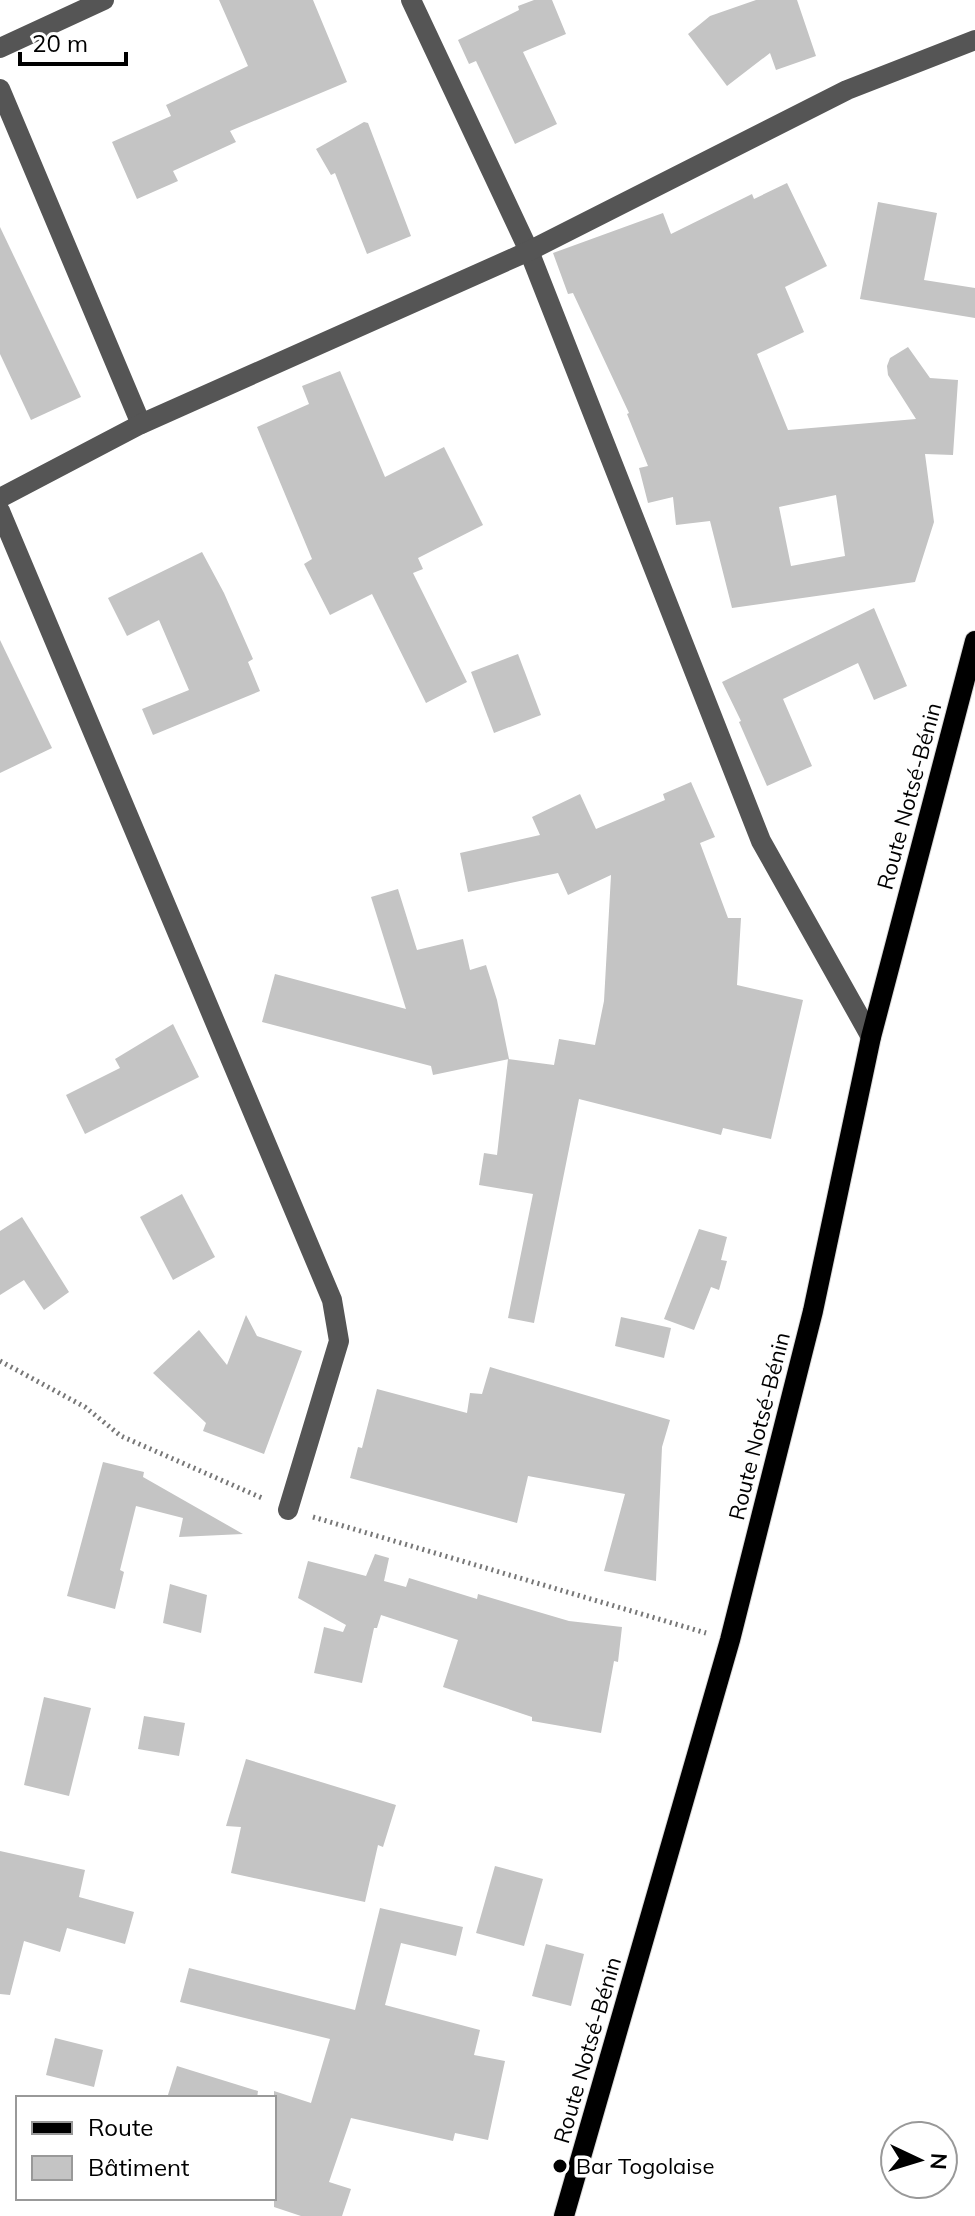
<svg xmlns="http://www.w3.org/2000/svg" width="975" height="2216" font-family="Mulish,sans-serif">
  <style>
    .building { fill: #c4c4c4; fill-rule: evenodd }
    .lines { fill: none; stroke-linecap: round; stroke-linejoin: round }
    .major-casing { stroke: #dbdbdb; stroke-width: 22 }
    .path { stroke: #777; stroke-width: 5; stroke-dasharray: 2 4; stroke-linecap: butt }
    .minor { stroke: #555; stroke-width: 20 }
    .major { stroke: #000; stroke-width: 20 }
    .poi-dot { fill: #000; stroke: #fff; stroke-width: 3 }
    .labels { text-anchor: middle; stroke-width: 7; stroke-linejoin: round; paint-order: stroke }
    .street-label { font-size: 22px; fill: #000; stroke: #fff }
    .poi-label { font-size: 22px; fill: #000; stroke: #fff; text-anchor: start }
  </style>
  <rect width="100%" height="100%" fill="#fff"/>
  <!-- building -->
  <g class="building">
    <polygon points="219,0 313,0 347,82 230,131 236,142 173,171 178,181 137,199 112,142 171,116 166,105 248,66"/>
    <polygon points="534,0 552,0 566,34 523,52 557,124 515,144 476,61 469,64 458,40 519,10 518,6"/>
    <polygon points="756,0 797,0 816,56 776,70 770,53 727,86 688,34 710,16"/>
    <polygon points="364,122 368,123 411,236 367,254 335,173 331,175 316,149"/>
    <path d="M787 183 827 266 785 287 804 332 757 354 788 430 916 419 888 375 887 366 890 358 908 347 930 378 958 380 953 455 925 454 934 522 915 582 732 608 710 521 676 525 673 497 648 503 639 468 648 466 627 414 629 413 573 293 568 294 553 253 663 213 671 234 752 194 754 199ZM836 495 845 556 791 566 779 507Z"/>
    <polygon points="878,202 937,213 924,280 975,288 975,318 860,299"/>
    <polygon points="0,227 81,397 31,420 0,354"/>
    <polygon points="340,371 385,477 444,447 483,525 418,558 423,569 413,573 467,682 426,703 372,594 330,615 304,564 312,559 257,427 309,404 302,386"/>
    <polygon points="202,552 224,593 253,659 248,662 260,691 153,735 142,709 189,690 159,620 127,636 108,598"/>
    <polygon points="874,608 907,686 874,700 858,663 783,699 812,766 767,786 739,722 741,721 722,682"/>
    <polygon points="0,640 52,748 0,773"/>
    <polygon points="518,654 541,715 494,733 471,672"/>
    <polygon points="691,782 715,837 700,843 728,918 741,918 737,985 803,1000 771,1139 723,1128 721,1135 579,1099 534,1323 508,1318 533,1194 479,1185 484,1153 497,1155 508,1059 554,1065 559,1039 595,1045 604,1001 611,875 568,895 558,873 468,892 460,853 540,835 532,817 580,794 596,829 665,800 663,794"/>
    <polygon points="398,889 417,950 463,939 470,970 486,965 497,1000 509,1059 433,1075 431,1066 262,1022 275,974 406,1009 371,897"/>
    <polygon points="173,1024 199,1077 85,1134 66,1095 120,1068 115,1059"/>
    <polygon points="182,1194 215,1257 173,1280 140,1217"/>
    <polygon points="22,1217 69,1292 44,1310 24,1280 0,1295 0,1231"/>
    <polygon points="699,1229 727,1237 721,1260 727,1261 719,1290 711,1287 694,1330 664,1319"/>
    <polygon points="246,1315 257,1336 302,1351 264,1454 203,1431 206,1423 153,1373 199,1330 227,1365"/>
    <polygon points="621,1317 671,1328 664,1358 615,1346"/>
    <polygon points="490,1367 670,1420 662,1447 656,1581 604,1571 625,1494 528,1476 517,1523 350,1478 358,1447 362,1448 377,1389 467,1413 470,1393 482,1394"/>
    <polygon points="103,1462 144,1472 143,1477 243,1534 179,1537 183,1518 136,1506 120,1570 124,1572 115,1609 67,1596"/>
    <polygon points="375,1554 389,1558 384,1581 406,1587 409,1578 477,1599 478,1594 569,1621 622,1627 618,1662 614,1661 601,1733 532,1721 532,1717 443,1687 458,1640 381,1615 377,1628 374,1628 362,1683 314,1673 324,1627 343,1632 346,1625 298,1598 308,1561 366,1576"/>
    <polygon points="170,1584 207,1595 201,1633 163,1623"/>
    <polygon points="44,1697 91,1708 69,1796 24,1785"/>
    <polygon points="144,1716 185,1723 179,1756 138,1749"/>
    <polygon points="246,1759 396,1805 383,1847 378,1845 365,1902 231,1873 241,1827 226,1826"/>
    <polygon points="0,1851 85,1870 79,1897 134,1912 125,1944 67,1928 60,1952 24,1941 10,1995 0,1994"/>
    <polygon points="495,1866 543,1879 524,1946 476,1933"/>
    <polygon points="380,1908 463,1927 456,1956 401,1943 385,2005 480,2030 474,2055 505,2061 488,2140 455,2133 453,2141 351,2118 329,2182 351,2189 342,2216 301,2216 274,2207 274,2091 311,2103 330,2039 180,2002 189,1968 355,2010"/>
    <polygon points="546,1944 584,1954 571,2006 532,1996"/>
    <polygon points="55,2038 103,2050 94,2087 46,2075"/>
    <polygon points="177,2066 258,2091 257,2098 167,2098"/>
  </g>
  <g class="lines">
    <!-- major casing -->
    <g class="major-casing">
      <polyline id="major" points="564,2216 730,1640 813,1311 871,1037 975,641"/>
    </g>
    <!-- path -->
    <g class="path">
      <polyline points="0,1361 85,1407 121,1436 262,1498"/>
      <polyline points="313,1517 706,1633"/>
    </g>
    <!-- minor -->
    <g class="minor">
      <polyline points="411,0 529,251 761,841 871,1037"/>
      <polyline points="0,48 104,0"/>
      <polyline points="0,89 141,424"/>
      <polyline points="0,498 141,424 529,251 847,90 975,40"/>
      <polyline points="0,511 332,1300 339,1341 288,1510"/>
    </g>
    <!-- major -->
    <use href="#major" class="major"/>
  </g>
  <!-- markers -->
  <circle class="poi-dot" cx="560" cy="2166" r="8"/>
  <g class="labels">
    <!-- street labels -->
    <g class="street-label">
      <text transform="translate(909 796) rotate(-75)" y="8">Route Notsé-Bénin</text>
      <text transform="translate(759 1426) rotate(-76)" y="8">Route Notsé-Bénin</text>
      <text transform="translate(587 2050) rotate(-74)" y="8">Route Notsé-Bénin</text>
    </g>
    <!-- poi labels -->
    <g class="poi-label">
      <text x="576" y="2174">Bar Togolaise</text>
    </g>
  </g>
  <!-- legend -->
  <rect x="16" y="2096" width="260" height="104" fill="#ffffff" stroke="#999999" stroke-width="2"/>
  <rect x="32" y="2122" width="40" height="12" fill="#000000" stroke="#999999" stroke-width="2"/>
  <text x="88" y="2136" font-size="24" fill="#000000">Route</text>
  <rect x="32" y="2156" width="40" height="24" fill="#c4c4c4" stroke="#999999" stroke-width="2"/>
  <text x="88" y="2176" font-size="24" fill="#000000">Bâtiment</text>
  <!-- north arrow -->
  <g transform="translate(919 2160) rotate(94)"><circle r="38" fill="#ffffff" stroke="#999999" stroke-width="2"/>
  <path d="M0-6L14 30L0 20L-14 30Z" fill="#000000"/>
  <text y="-12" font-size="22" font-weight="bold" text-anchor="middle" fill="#000000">N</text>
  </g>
  <!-- scale -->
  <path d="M20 52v12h106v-12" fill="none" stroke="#000000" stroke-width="4"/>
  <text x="32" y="52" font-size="24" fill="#000000" stroke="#ffffff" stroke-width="6" paint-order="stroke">20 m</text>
</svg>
